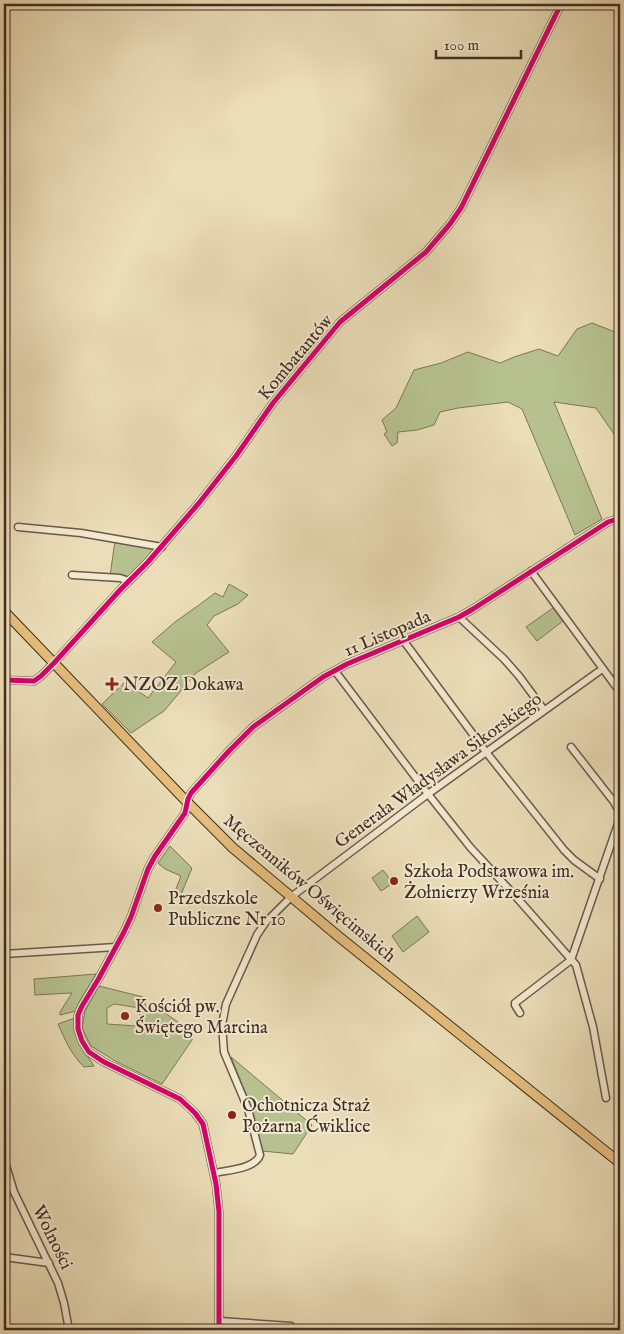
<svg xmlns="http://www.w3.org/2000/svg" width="624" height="1334" font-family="'IM FELL English',serif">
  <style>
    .green { fill: #b6c18f; stroke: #7c7759; fill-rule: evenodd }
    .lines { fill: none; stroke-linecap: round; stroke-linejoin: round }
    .minor-casing { stroke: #6c5948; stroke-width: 9 }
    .major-casing { stroke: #422d23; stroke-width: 11 }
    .minor { stroke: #f1e9d0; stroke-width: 6 }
    .major { stroke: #e5be7c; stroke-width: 9 }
    .cycleway-casing { stroke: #f1e9d0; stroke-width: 8 }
    .cycleway { stroke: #d6006c; stroke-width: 5 }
    .poi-dot { fill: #8f2418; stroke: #f1e9d0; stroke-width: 2 }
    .labels { text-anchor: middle; stroke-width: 4; stroke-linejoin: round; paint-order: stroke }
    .street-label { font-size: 18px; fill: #422d23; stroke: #f1e9d0 }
    .poi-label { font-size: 18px; fill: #422d23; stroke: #f1e9d0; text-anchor: start }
  </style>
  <rect width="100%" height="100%" fill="#eaddb7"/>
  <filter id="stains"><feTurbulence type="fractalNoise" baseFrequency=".004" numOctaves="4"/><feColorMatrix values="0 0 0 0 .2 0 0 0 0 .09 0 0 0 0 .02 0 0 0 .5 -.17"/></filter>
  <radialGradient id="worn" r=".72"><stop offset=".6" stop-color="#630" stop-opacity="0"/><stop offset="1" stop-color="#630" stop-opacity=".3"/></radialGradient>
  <!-- green -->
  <g class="green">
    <polygon points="592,323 620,334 620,450 614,434 596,408 554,402 602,519 575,535 522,409 508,402 458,408 440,412 434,425 417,430 398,432 397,443 392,446 384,434 387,432 382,420 396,408 414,370 441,363 468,352 500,363 514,357 539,349 558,356 577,329"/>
    <polygon points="115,541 157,549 129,579 110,576"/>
    <polygon points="229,584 248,595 238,604 214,616 207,625 229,652 196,673 164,711 131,733 102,704 125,682 148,698 176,662 152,642 175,622 199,605 215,593 223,597"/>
    <polygon points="553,608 563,621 537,641 526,627"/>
    <polygon points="170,846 192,868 180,897 174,894 181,876 165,869 158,863"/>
    <polygon points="383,870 393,883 381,891 372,878"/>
    <polygon points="417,916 429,932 403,952 392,936"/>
    <polygon points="96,974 78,1004 76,1011 60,1015 60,1012 72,993 35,995 34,979"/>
    <path d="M99 986 143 997 147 1010 155 1013 162 1011 191 1031 192 1040 162 1084 117 1062 91 1046 82 1028 85 1011ZM114 1004 140 1008V1024L137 1026 107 1024V1008Z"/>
    <path d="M75 1018V1031L79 1043 94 1066 84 1067C71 1054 65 1040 58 1024Z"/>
    <polygon points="231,1057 312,1125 293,1154 262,1151 252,1109"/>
  </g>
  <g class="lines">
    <!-- minor casing -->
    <g class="minor-casing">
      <g id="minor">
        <polyline points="18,527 81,533 162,547"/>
        <polyline points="531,571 620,692"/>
        <polyline points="72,575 120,578 129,581"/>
        <polyline points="459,617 504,659 519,676 544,710"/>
        <polyline points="403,640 486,752 564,850 574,860 600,879"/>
        <polyline points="335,671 428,794 470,847 518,899 576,965 593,1027 606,1098"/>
        <polyline points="4,680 34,681 41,676 54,663 121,589 148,562 199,503 236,456 273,403 340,322 426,252 450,224 461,208 561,4"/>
        <polyline points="571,747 614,802 620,813"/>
        <polyline points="4,954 116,947"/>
        <polyline points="520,1013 515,1005 515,1003 571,960 620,818"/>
        <polyline points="4,1159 14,1192 58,1283 64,1303 69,1330"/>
        <path d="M214 1173C228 1170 255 1169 260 1155L248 1109 224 1052 222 1025 226 1004 257 935 265 923 291 897 428 794 598 672 603 669"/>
        <polyline points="4,1257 49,1263"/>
        <polyline points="220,1321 291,1326 294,1330"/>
        <polyline points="219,1330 219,1212 216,1184 203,1124 195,1113 180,1099 104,1062 89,1052 82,1041 78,1029 78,1015 82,1006 99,978 124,932 131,917 148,869 155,856 185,813 188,799 191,793 228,752 253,727 323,677 347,664 459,617 473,609 608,522 620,518"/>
      </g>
    </g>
    <!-- major casing -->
    <g class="major-casing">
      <polyline id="major" points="4,611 187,802 233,848 338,936 620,1163"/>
    </g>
    <!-- minor -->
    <use href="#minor" class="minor"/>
    <!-- major -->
    <use href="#major" class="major"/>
    <!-- cycleway casing -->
    <g class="cycleway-casing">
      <g id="cycleway">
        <polyline points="4,680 34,681 41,676 54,663 121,589 148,562 199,503 236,456 273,403 340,322 426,252 450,224 461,208 561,4"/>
        <polyline points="219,1330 219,1212 216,1184 203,1124 195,1113 180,1099 104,1062 89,1052 82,1041 78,1029 78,1015 82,1006 99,978 124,932 131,917 148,869 155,856 185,813 188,799 191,793 228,752 253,727 323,677 347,664 459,617 473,609 608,522 620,518"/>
      </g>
    </g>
    <!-- cycleway -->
    <use href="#cycleway" class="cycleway"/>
  </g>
  <!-- markers -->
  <g class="poi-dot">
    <path d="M109.5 676.5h5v5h5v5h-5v5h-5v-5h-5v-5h5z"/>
    <circle cx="394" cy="881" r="5"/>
    <circle cx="158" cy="908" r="5"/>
    <circle cx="125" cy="1016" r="5"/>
    <circle cx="232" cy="1115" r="5"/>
  </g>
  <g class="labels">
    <!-- street labels -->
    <g class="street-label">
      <text transform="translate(295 357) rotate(-50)" y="6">Kombatantów</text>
      <text transform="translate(387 633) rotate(-23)" y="6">11 Listopada</text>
      <text transform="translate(438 770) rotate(-36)" y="6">Generała Władysława Sikorskiego</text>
      <text transform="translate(310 888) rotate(40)" y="6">Męczenników Oświęcimskich</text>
      <text transform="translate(53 1237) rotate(64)" y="6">Wolności</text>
    </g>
    <!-- poi labels -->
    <g class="poi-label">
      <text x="123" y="690">NZOZ Dokawa</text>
      <text x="404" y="877">Szkoła Podstawowa im.<tspan x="404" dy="21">Żołnierzy Września</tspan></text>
      <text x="168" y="904">Przedszkole<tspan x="168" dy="21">Publiczne Nr 10</tspan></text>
      <text x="135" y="1012">Kościół pw.<tspan x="135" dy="21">Świętego Marcina</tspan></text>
      <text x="242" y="1111">Ochotnicza Straż<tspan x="242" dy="21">Pożarna Ćwiklice</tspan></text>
    </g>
  </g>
  <!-- margin -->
  <rect width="624" height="1334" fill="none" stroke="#eaddb7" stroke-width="20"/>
  <rect x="5" y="5" width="614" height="1324" fill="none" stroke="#422d23" stroke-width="2.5"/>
  <rect x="10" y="10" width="604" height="1314" fill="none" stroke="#422d23"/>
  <!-- scale -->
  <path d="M436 50v8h85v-8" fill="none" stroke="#422d23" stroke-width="2.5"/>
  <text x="444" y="50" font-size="15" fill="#422d23" stroke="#f1e9d0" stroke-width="4" paint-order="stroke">100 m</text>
  <rect width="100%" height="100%" filter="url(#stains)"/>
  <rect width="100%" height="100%" fill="url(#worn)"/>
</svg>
